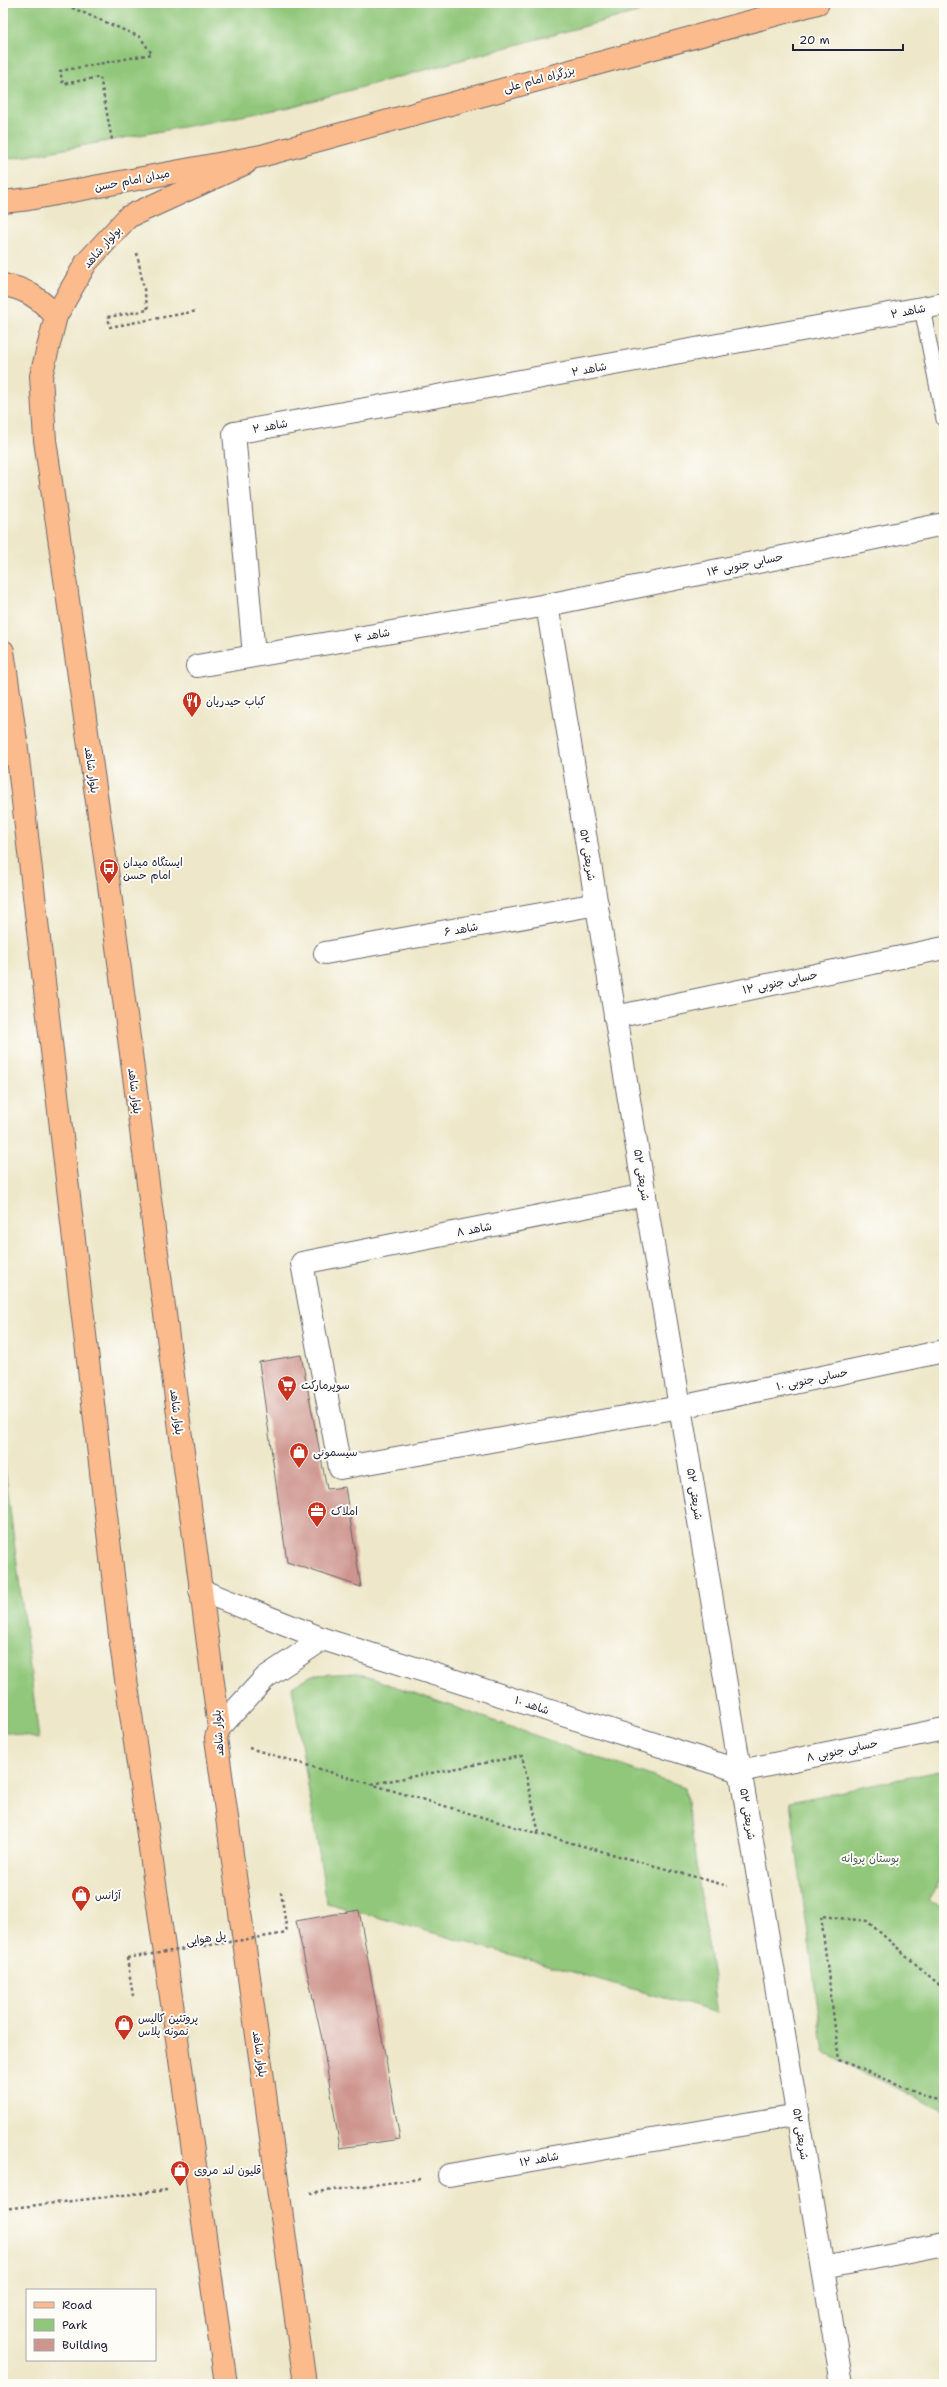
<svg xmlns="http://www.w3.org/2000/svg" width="947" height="2387" font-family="'Shantell Sans','Playpen Sans Arabic',sans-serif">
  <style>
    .green { fill: #91c77a; stroke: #5a745a }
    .building { fill: #ce958e }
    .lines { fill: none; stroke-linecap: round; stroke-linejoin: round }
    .service-casing { stroke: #69676d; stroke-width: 17 }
    .minor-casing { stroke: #69676d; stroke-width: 24 }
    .primary-casing { stroke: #69676d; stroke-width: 24 }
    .trunk-casing { stroke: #69676d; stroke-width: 24 }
    .path { stroke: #69676d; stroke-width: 2.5; stroke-dasharray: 3 3; stroke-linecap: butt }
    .service { stroke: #fff; stroke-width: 15 }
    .minor { stroke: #fff; stroke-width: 22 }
    .primary { stroke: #fbbb8c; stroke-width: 22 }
    .trunk { stroke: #fbbb8c; stroke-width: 22 }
    .path-bridge { stroke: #69676d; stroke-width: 2.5; stroke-dasharray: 3 3; stroke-linecap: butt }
    .labels { text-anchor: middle; stroke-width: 4; stroke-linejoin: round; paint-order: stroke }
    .street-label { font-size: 11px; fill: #22223b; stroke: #fdfcf7 }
    .poi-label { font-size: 11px; fill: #22223b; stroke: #fdfcf7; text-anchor: start }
    .park-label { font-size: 11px; fill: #495c51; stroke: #fdfcf7 }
  </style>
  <rect width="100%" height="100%" fill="#fdfcf7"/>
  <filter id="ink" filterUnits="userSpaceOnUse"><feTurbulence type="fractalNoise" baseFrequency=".025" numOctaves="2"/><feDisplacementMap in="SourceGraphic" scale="8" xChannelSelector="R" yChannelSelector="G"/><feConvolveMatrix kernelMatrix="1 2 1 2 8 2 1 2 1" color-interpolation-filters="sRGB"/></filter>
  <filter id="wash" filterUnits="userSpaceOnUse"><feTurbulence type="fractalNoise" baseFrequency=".012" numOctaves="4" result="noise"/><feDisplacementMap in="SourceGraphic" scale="16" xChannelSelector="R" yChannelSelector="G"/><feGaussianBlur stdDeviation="0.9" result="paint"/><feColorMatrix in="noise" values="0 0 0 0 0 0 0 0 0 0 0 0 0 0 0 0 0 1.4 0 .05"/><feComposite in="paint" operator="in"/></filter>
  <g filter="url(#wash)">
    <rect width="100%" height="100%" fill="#eee7c9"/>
    <!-- green -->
    <g class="green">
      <polygon points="3,3 670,3 285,108 27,156 3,159"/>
      <polygon points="3,1453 39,1739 3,1731"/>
      <polygon points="357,1673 685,1788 718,2013 327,1903 292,1687 312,1675"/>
      <polygon points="944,1770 944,1873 929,1901 944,1907 944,2111 824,2053 790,1802"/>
    </g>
    <g id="blocks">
      <!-- building -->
      <g class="building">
        <polygon points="301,1355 327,1489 345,1487 361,1587 287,1562 259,1362"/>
        <polygon points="359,1910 400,2139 340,2148 322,2039 296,1921"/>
      </g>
    </g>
  </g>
  <g filter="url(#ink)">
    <use href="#blocks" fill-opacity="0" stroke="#69676d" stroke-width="1"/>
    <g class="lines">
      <!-- service casing -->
      <g class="service-casing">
        <polyline id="service" points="922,308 944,419"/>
      </g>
      <!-- minor casing -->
      <g class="minor-casing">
        <g id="minor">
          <polyline points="547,605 842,2384"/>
          <polyline points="254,655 234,433 944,304"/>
          <polyline points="197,666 547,605 944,524"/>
          <polyline points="325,953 597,904"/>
          <polyline points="615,1017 944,948"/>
          <polyline points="645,1195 302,1263 340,1468 680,1407 944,1351"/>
          <polyline points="200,1590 323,1639 740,1771 944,1729"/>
          <polyline points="219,1728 266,1677 323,1639"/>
          <polyline points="449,2175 798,2115"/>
          <polyline points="823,2268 944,2244"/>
        </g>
      </g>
      <!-- primary casing -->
      <g class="primary-casing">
        <g id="primary">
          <polyline points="246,163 128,217 86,263 56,316 41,376 45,440 109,885 219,1728 216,1738 305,2384"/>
          <path d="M3 285C26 288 40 299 56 316"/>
          <polyline points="3,651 16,741 121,1644 226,2384"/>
        </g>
      </g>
      <!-- trunk casing -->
      <g class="trunk-casing">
        <polyline id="trunk" points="3,202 29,199 261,156 818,3"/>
      </g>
      <!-- path -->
      <g class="path">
        <polyline points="61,3 140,37 152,54 60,71 63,84 100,77 112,140"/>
        <polyline points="137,253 148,310 108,317 110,327 197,311"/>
        <polyline points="249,1748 539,1834 728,1886"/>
        <polyline points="372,1784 522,1756 539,1834"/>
        <polyline points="281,1892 287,1933"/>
        <polyline points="127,1958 133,1996"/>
        <polyline points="944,1989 867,1921 821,1916 839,2060 944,2103"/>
        <polyline points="310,2193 420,2179"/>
        <polyline points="3,2209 167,2190"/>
        <polyline points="180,2384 195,2382"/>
      </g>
      <!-- service -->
      <use href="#service" class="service"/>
      <!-- minor -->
      <use href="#minor" class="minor"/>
      <!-- primary -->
      <use href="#primary" class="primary"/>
      <!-- trunk -->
      <use href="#trunk" class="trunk"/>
      <!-- path-bridge -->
      <polyline class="path-bridge" points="127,1958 287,1933"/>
    </g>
  </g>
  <!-- icons -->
  <defs>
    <g id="restaurant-pin" transform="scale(1)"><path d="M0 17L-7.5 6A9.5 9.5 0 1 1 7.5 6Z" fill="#c8321e" stroke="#fdfcf7"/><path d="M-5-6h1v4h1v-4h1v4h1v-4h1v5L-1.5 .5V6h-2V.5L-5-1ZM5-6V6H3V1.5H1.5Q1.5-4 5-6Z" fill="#fff"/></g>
    <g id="bus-pin" transform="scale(1)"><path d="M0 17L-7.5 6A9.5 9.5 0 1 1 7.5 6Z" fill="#c8321e" stroke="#fdfcf7"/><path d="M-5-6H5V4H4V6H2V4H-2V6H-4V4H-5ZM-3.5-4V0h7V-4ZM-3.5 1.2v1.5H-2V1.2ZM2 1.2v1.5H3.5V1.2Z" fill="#fff"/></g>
    <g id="supermarket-pin" transform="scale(1)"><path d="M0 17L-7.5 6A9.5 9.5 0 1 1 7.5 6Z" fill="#c8321e" stroke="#fdfcf7"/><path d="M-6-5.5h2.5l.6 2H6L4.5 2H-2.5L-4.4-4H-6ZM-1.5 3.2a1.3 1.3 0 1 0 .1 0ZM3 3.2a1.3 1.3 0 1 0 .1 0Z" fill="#fff"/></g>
    <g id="shop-pin" transform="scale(1)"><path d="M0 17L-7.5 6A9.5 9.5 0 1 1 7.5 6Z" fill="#c8321e" stroke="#fdfcf7"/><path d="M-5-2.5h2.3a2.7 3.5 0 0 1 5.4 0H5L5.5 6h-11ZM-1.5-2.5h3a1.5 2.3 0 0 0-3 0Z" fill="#fff"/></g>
    <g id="office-pin" transform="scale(1)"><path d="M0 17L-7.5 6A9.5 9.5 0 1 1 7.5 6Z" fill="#c8321e" stroke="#fdfcf7"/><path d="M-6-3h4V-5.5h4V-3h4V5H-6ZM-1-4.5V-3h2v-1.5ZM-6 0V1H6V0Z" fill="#fff"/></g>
  </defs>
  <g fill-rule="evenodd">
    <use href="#restaurant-pin" x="192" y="701"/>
    <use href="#bus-pin" x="109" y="868"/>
    <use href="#supermarket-pin" x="287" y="1385"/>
    <use href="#shop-pin" x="299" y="1452"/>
    <use href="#office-pin" x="317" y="1511"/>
    <use href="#shop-pin" x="81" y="1895"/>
    <use href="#shop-pin" x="124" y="2024"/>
    <use href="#shop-pin" x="180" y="2170"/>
  </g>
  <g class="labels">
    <!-- street labels -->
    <g class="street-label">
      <text transform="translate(539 79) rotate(-15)" y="4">بزرگراه امام علی</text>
      <text transform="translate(132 180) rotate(-11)" y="4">میدان امام حسن</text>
      <text transform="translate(102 247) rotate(-49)" y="4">بولوار شاهد</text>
      <text transform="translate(908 311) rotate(-11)" y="4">شاهد ۲</text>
      <text transform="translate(589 369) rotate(-10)" y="4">شاهد ۲</text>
      <text transform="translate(270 426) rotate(-10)" y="4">شاهد ۲</text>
      <text transform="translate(745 564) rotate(-12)" y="4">حسابی جنوبی ۱۴</text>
      <text transform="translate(372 635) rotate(-10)" y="4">شاهد ۴</text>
      <text transform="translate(92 770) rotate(82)" y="4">بلوار شاهد</text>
      <text transform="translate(588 855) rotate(81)" y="4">شریعتی ۵۲</text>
      <text transform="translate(461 929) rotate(-10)" y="4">شاهد ۶</text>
      <text transform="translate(780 982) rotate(-12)" y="4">حسابی جنوبی ۱۲</text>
      <text transform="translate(135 1091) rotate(83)" y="4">بلوار شاهد</text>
      <text transform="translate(642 1175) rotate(81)" y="4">شریعتی ۵۲</text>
      <text transform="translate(474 1229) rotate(-11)" y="4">شاهد ۸</text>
      <text transform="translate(812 1379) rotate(-12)" y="4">حسابی جنوبی ۱۰</text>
      <text transform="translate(177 1412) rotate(83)" y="4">بلوار شاهد</text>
      <text transform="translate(695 1494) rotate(81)" y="4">شریعتی ۵۲</text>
      <text transform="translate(532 1705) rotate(18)" y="4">شاهد ۱۰</text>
      <text transform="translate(218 1733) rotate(-94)" y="4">بلوار شاهد</text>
      <text transform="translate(842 1750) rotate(-12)" y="4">حسابی جنوبی ۸</text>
      <text transform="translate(748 1814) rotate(81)" y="4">شریعتی ۵۲</text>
      <text transform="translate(206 1938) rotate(-9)" y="4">پل هوایی</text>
      <text transform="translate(260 2054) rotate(82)" y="4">بلوار شاهد</text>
      <text transform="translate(801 2134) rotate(81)" y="4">شریعتی ۵۲</text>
      <text transform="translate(539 2159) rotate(-10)" y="4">شاهد ۱۲</text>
    </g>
    <!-- poi labels -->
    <g class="poi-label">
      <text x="206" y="705">کباب حیدریان</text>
      <text x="123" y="866">ایستگاه میدان<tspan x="123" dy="13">امام حسن</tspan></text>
      <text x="301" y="1389">سوپرمارکت</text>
      <text x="313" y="1456">سیسمونی</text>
      <text x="331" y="1515">املاک</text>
      <text x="95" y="1899">آژانس</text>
      <text x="138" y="2022">پروتئین کالیس<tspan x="138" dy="13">نمونه پلاس</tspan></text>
      <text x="194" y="2174">قلیون لند مروی</text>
    </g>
    <!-- park labels -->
    <g class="park-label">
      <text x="870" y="1862">بوستان پروانه</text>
    </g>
  </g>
  <!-- margin -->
  <rect width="947" height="2387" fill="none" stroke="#fdfcf7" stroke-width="16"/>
  <!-- legend -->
  <rect x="26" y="2289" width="130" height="72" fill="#fdfcf7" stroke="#a5a5ac"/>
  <rect x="34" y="2302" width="20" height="6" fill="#fbbb8c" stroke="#a5a5ac"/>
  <text x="62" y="2309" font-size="12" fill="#22223b">Road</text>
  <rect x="34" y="2319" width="20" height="12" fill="#91c77a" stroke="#a5a5ac"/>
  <text x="62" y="2329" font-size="12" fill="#22223b">Park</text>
  <rect x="34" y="2339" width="20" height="12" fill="#ce958e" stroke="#a5a5ac"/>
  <text x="62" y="2349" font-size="12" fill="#22223b">Building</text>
  <!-- scale -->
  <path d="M793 44v6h110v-6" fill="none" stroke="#22223b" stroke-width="2"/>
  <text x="799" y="44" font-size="12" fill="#22223b" stroke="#fdfcf7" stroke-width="3" paint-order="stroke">20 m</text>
</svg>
